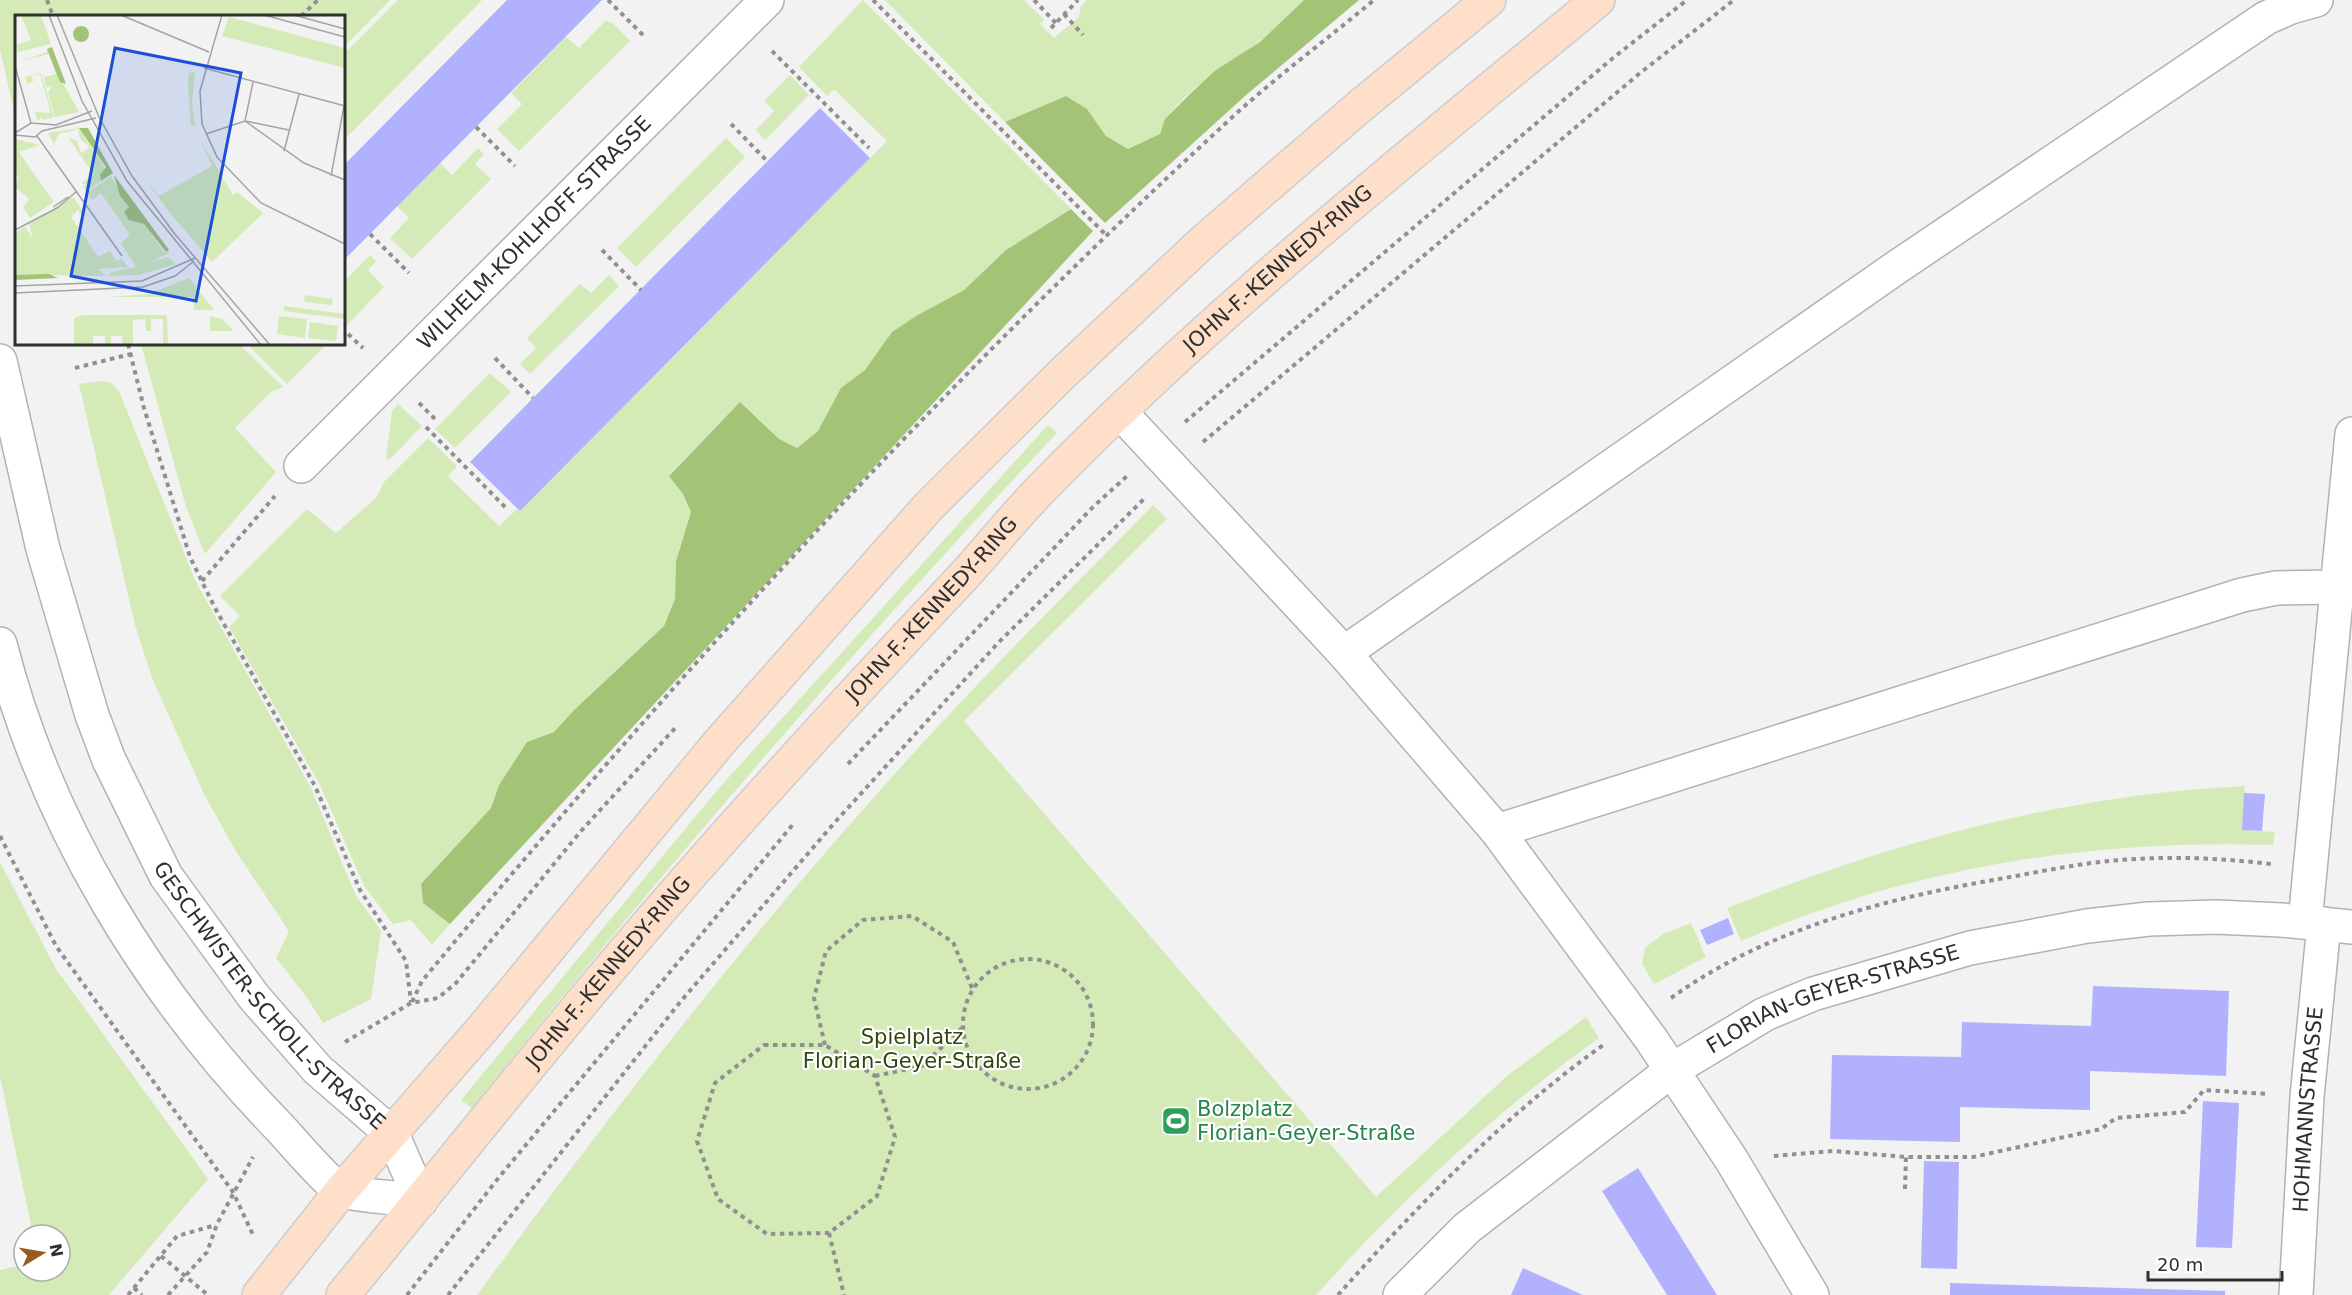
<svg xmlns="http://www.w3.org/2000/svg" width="2352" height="1295" font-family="'DejaVu Sans',sans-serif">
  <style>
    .green { fill: #d4ebb8 }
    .forest { fill: #a3c476 }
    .building { fill: #b1b1fe }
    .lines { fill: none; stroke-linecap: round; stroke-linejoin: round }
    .minor-casing { stroke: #b2b2b3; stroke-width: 36 }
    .major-casing { stroke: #cdcdcd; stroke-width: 36 }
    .path { stroke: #909091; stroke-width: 4; stroke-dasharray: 4.5 4.5; stroke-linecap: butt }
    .minor { stroke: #fff; stroke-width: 33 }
    .major { stroke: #fddfca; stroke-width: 33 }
    .labels { text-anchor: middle; stroke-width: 4.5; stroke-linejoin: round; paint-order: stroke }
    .street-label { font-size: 21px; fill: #2f2f2f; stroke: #fff }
    .park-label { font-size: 21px; fill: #31450c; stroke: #fff }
    .leisure-label { font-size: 21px; fill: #27864d; stroke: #fff; text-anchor: start }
    .inset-road { fill: none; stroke: #a4a4a5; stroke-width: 1.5 }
    .view { fill: #1d4ed8; fill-opacity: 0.15; stroke: #1d4ed8; stroke-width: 3 }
    .inset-edge { fill: none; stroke: #2f2f2f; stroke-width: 3 }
  </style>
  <rect width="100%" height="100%" fill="#f2f2f3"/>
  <!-- green -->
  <g class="green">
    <polygon points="0,0 390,0 344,47 344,16 16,16 16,120 0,49"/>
    <polygon points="398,0 482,0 344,140 344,54"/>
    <polygon points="863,0 1071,209 1006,250 964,290 916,316 893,332 865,370 841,389 818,431 797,448 779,439 740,402 669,475 683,494 691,512 676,561 675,599 664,626 573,711 554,732 527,742 499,785 491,808 421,884 423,903 450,924 432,945 411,920 393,924 364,886 320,785 229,627 240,616 220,596 307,509 336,533 376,498 384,482 428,438 457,466 448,476 499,526 517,509 520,511 887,141 834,89 827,96 799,67"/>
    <path d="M885 0H1024L1044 20 1040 24 1054 38 1079 17 1081 6 1087 0H1304C1289 13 1276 29 1260 41 1226 69 1177 89 1160 134L1128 149 1106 136 1087 109 1066 96 1005 122Z"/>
    <polygon points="605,21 613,23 630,41 519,151 497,129 522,104 511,93 566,37 579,48"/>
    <polygon points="790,75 809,95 765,140 756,130 774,111 764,101"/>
    <polygon points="726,138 745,157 636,267 617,248"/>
    <polygon points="478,148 484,154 475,164 491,179 412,259 390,238 409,218 397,206 440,163 452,175"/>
    <polygon points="370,255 376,261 368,270 384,287 344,328 344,282"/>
    <polygon points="609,275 619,286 530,374 520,364 536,348 527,338 580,284 591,293"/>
    <polygon points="141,344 239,344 283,387 271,392 235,428 276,472 205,554 186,507"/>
    <polygon points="247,344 327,344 287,384"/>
    <polygon points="490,373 511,392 455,448 435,429"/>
    <polygon points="101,381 111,383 119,391 196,582 311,788 355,894 381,931 371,999 323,1023 305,995 276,958 289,931 237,853 205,796 152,678 135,625 79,384"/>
    <polygon points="398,404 422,426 389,460 386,457 392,411"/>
    <path d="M1048 425 1057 433C853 649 658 876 472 1108L461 1100 719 788Z"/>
    <path d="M1153 505 1167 519 964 721 1376 1197 1507 1076 1586 1017 1599 1038C1495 1112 1401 1201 1316 1295H477C619 1101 768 911 931 734 1003 656 1079 581 1153 505Z"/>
    <path d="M2245 786 2242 830 2275 832 2273 845C2090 839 1909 868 1741 941L1727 908C1897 841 2063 795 2245 786Z"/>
    <polygon points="0,862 56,969 208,1179 109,1295 0,1295 0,1270 24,1265 24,1271 60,1271 60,1235 33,1235 0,1076"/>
    <polygon points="1691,923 1706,957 1654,984 1642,964 1645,948 1663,934"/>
  </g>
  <!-- forest -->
  <g class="forest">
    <polygon points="1304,0 1359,0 1245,96 1105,223 1005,122 1066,96 1087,109 1106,136 1128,149 1160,134 1165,119 1193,91 1216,70 1260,42"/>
    <polygon points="1071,209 1093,231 450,924 423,903 421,884 491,808 499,785 527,742 554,732 573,711 664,626 675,599 676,561 691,512 683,494 669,476 740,402 779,439 797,448 818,431 841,388 865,370 892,332 916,316 964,290 1006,250"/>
  </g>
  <!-- building -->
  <g class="building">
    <polygon points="507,0 602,0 344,260 344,165"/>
    <polygon points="820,108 870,158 520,511 470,462"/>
    <polygon points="2244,793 2265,794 2262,831 2242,830"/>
    <polygon points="1728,918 1734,934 1707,945 1700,930"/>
    <polygon points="2093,986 2229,991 2226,1076 2090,1071 2090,1110 1960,1107 1960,1142 1830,1139 1832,1055 1961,1057 1962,1022 2091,1026"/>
    <polygon points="2203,1101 2239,1103 2232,1248 2196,1247"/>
    <polygon points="1924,1161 1959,1162 1957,1269 1921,1268"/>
    <polygon points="1638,1168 1717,1295 1667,1295 1602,1191"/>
    <polygon points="1523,1268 1583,1295 1511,1295"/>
    <polygon points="1950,1283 2225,1291 2225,1295 1950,1295"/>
  </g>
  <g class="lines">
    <!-- minor casing -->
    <g class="minor-casing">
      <g id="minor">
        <path id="s1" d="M0 361 43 549 92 715 109 760 166 876 254 997 318 1070 392 1134 421 1200"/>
        <polyline points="1120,412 1344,653 1497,831 1651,1039 1731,1159 1812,1295"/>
        <path id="s2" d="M301 466 767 0"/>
        <path d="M0 644C46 826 150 994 280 1128 295 1144 324 1179 340 1190 349 1195 407 1199 421 1200"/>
        <polyline points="1344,653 1897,267 2266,18 2291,7 2316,0"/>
        <polyline points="1497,831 2242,595 2276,588 2336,587"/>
        <polyline points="2305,922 2352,434"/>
        <path id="s3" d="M1400 1295 1467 1228 1672 1070 1765 1014 1813 994 1970 948 2087 926 2149 919 2216 917 2281 920 2352 927"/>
        <path id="s4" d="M2296 1295 2307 1097 2324 924"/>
      </g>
    </g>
    <!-- major casing -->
    <g class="major-casing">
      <g id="major">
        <polyline points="259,1295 341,1191 483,1028 718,744 929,506 1061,375 1205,240 1359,107 1489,0"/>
        <path id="s5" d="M343 1295C439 1178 533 1059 631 944 737 819 848 699 960 580 989 549 1015 515 1045 485 1216 310 1409 156 1598 0"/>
      </g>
    </g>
    <!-- path -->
    <g class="path">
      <polyline points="47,0 53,16"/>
      <polyline points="608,0 644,36"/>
      <polyline points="873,0 1107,236"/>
      <polyline points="1034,0 1056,23"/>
      <polyline points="1064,14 1083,35"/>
      <polyline points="301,16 318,0"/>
      <polyline points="1051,28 1078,0"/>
      <polyline points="772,51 869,148"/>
      <polyline points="731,124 768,162"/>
      <polyline points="476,127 515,166"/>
      <polyline points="370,234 409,273"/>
      <polyline points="602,250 641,290"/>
      <polyline points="348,334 363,348"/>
      <polyline points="128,344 144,408 190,557 215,608 315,786 360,890 406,961 411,1002"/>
      <polyline points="495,358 533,398"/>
      <polyline points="75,368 131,354"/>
      <polyline points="419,403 435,419"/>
      <polyline points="1185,422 1613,58 1687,0"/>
      <polyline points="426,427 508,510"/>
      <polyline points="1203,442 1640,73 1734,0"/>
      <polyline points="202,581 275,496"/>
      <polyline points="848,764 1094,506 1127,476"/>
      <polyline points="0,836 56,946 233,1192 254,1237"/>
      <circle cx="1028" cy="1024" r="65"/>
      <path d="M1671 998C1767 929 1884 899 1999 879 2039 872 2080 863 2120 860 2170 856 2221 858 2271 864"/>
      <path d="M412 1002 422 981C672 680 938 388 1226 123 1273 79 1325 41 1374 0"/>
      <polyline points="345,1042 411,1003 438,998 456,983 581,831 677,726"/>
      <polygon points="764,1045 825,1045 875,1076 895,1137 877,1196 829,1233 767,1234 718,1199 697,1141 715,1083"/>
      <polyline points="825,1045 814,998 826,951 863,920 912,916 953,942 972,988"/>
      <polyline points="875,1076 922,1066 962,1028"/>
      <polyline points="1774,1156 1833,1151 1906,1157 1973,1157 2101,1129 2116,1118 2185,1112 2204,1090 2268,1094"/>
      <polyline points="1905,1189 1906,1157"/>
      <polyline points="829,1233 844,1295"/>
      <polyline points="161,1256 208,1295"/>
      <polyline points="134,1288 142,1295"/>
      <polyline points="128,1295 177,1236 216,1225"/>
      <polyline points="168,1295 207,1252 217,1224 253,1157"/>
      <polyline points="407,1295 500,1176 795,822"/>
      <polyline points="448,1295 681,1001 836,821 999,642 1146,497"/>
      <path d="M1338 1295C1419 1204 1506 1114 1606 1043"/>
    </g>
    <!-- minor -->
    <use href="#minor" class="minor"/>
    <!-- major -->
    <use href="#major" class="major"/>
  </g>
  <!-- icons -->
  <defs>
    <g id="stadium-square" transform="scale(1.5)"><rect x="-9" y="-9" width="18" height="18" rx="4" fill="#2e9e5b" stroke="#fff"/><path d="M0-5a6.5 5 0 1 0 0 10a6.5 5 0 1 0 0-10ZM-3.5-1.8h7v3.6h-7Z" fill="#fff"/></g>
  </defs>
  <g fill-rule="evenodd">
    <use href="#stadium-square" x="1176" y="1121"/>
  </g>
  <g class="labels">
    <!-- street labels -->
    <g class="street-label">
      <text dy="7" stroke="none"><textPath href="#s2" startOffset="330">WILHELM-KOHLHOFF-STRASSE</textPath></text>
      <text dy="7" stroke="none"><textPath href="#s5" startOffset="1390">JOHN-F.-KENNEDY-RING</textPath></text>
      <text dy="7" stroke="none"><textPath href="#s5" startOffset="904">JOHN-F.-KENNEDY-RING</textPath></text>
      <text dy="7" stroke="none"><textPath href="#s5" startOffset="418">JOHN-F.-KENNEDY-RING</textPath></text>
      <text dy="7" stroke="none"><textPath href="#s1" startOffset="702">GESCHWISTER-SCHOLL-STRASSE</textPath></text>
      <text dy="7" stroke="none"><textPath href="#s3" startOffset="531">FLORIAN-GEYER-STRASSE</textPath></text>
      <text dy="7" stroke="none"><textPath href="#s4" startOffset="186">HOHMANNSTRASSE</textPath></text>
    </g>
    <!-- park labels -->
    <g class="park-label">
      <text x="912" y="1044">Spielplatz<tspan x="912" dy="24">Florian-Geyer-Straße</tspan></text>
    </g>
    <!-- leisure labels -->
    <g class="leisure-label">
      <text x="1197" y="1116">Bolzplatz<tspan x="1197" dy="24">Florian-Geyer-Straße</tspan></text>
    </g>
  </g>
  <!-- overview -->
  <g transform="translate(15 15)">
    <rect width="330" height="330" fill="#f2f2f3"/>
    <path d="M6 0H26L36 29 3 37 1 30 16 25ZM214 2 330 33V53L207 21ZM32 34 39 52 64 97 40 102 33 78 37 71 31 72 29 62 41 59 34 39 6 46 32 37ZM180 57 177 88 180 110 176 111 173 67 174 58ZM26 58 39 102 27 105V101L23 106 20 97 36 98 25 59 17 61 18 67 12 69 10 62ZM64 113 91 155 85 160 86 166 71 176 68 171 71 170 66 168 79 160 53 122 62 126 66 138 75 132 65 124 63 114 44 119 39 129 33 118ZM0 124 25 130 4 137 39 187 15 203 8 192 14 184 0 172 4 162 0 158ZM186 126 218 180 222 177 248 198 197 247 155 198 126 159 144 181 197 151ZM96 161 114 193V205L129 209 149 237H155L136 247 153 242 161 249 124 260 94 261 96 257 121 252 106 228 115 220 86 178 77 185 72 178ZM58 182 69 198 64 199V194L56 202 83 242 95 236 101 246 107 244 113 252 83 254 91 261 0 260V218L10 212 18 223 14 209ZM174 263 199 295H179L178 282H91L134 279ZM290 280 318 284 317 290 289 287ZM269 291 330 299V304L269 296ZM67 300H152L153 330H148V304H136V316H131L130 304 118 305V330H108L107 321H96V330H90V321H78V330H59V303ZM195 301 207 304 219 316H195ZM264 301 292 304 290 323 262 319ZM295 307 323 311 321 326 293 323Z" fill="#d4ebb8"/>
    <path d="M58 19a8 8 0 1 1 16 0a8 8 0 1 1-16 0ZM37 32 51 69 45 67 39 52 32 34ZM64 113H73L98 158 86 166 85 160 91 152ZM99 160 154 235 151 237 129 209 114 205 109 197 114 192 105 181ZM34 259 43 263 0 265V260Z" fill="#a3c476"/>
    <path class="inset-road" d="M34 0 67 86 112 166 246 330M42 0 84 102 117 161 159 218 255 330M106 0 194 37M207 0 185 76 187 109 202 142 246 188 330 229M249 0 330 22M279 0 330 14M0 51 16 108M189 53 330 91M230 106 289 148 330 165M230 106 238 67M0 118 16 108 41 110 77 96M191 119 230 106 274 115M0 120 20 122 27 116 81 103M22 121 107 241M269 136 284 79M316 161 329 91M38 192 53 182M0 215 42 193 62 176M0 271 127 266 180 243M0 278 128 272 160 261 179 246"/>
    <path class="view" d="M100 33 226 58 181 286 56 261Z"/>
    <rect width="330" height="330" class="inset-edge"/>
  </g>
  <!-- north arrow -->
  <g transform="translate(42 1253) rotate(79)"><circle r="28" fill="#ffffff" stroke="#acacac" stroke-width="1.5"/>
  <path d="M0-4.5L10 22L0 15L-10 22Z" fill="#985c1e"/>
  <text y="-9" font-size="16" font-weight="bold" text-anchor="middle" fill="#2f2f2f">N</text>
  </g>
  <!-- scale -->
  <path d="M2148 1271v9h134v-9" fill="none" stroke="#2f2f2f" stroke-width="3"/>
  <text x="2157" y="1271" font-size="18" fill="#2f2f2f" stroke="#ffffff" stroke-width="4.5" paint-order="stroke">20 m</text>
</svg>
